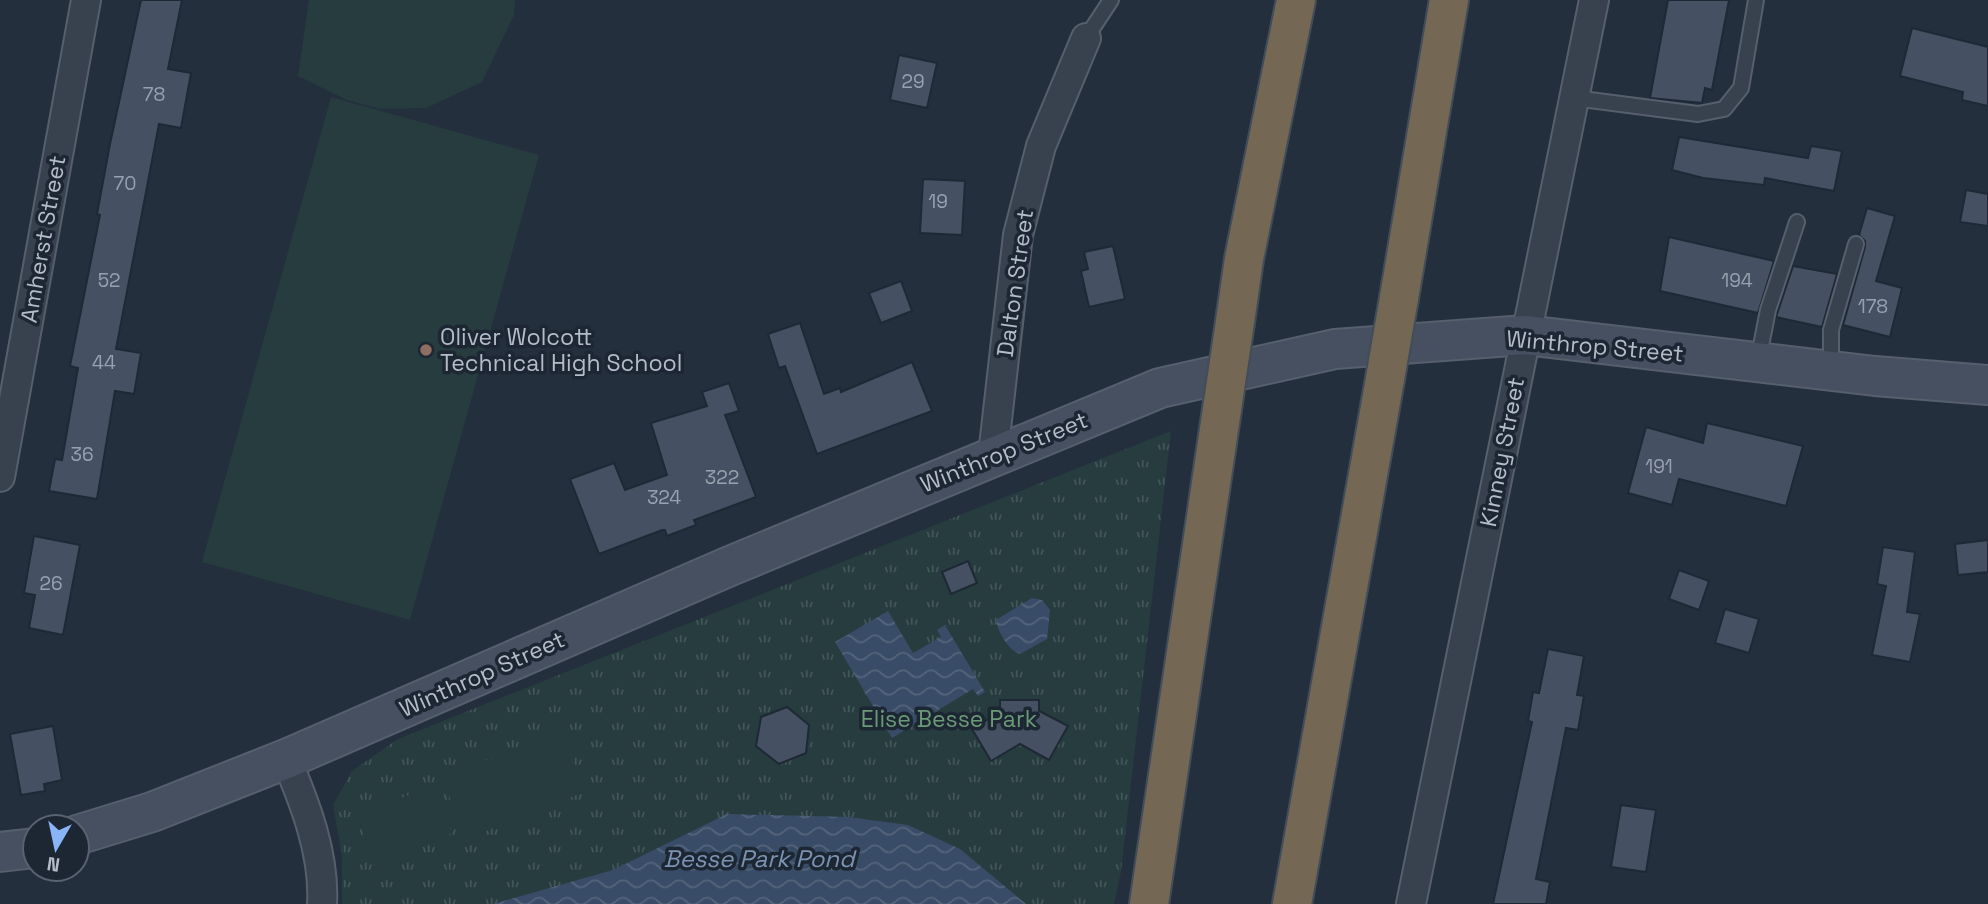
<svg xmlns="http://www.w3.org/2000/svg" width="1988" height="904" font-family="'Space Grotesk',sans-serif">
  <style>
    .grass { fill: url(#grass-tufts) }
    .pitch { fill: #263c3f }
    .water { fill: url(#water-waves) }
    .building { fill: #455162; stroke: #1f2835; stroke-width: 2 }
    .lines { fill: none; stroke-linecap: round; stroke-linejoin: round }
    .lane-casing { stroke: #565f6c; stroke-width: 18 }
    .street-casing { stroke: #565f6c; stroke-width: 32 }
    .secondary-casing { stroke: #565f6c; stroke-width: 42 }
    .highway-casing { stroke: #434c59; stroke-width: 42 }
    .lane { stroke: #38414e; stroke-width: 14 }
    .street { stroke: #38414e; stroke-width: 28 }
    .secondary { stroke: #465061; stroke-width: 38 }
    .highway { stroke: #746855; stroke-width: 38 }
    .highway-bridge-casing { stroke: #434c59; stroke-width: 42; stroke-linecap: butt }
    .highway-bridge { stroke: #746855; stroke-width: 38 }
    .education-dot { fill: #8d6e63; stroke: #1d2633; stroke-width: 2.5 }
    .labels { text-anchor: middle; stroke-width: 7; stroke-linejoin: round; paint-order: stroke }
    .number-label { font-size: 19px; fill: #98a1af }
    .street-label { font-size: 23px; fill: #b4bcc9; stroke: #1d2633 }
    .poi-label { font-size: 23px; fill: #b4bcc9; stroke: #1d2633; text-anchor: start }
    .park-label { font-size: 23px; fill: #6b9a76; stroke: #1d2633 }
    .water-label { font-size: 24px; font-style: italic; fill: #7c92b1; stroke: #1d2633 }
  </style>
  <defs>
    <pattern id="grass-tufts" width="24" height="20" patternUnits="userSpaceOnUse" patternTransform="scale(1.75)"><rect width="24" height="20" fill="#263c3f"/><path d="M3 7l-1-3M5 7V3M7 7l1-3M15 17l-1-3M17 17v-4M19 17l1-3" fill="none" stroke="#435659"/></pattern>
    <pattern id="water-waves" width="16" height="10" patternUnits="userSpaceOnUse" patternTransform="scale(1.75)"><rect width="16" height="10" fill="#394c67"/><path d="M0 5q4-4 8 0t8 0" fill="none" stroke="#53647b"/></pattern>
  </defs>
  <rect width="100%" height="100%" fill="#242f3e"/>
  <!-- grass -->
  <polygon class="grass" points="1171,431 1121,871 1114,904 342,904 342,855 333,805 352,771 398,739"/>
  <!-- pitch -->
  <g class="pitch">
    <polygon points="309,0 515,0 514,15 482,82 426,108 380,109 347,100 298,76"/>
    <polygon points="331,97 539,155 410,620 202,562"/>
    <polygon points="560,731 584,792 466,839 442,778"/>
    <polygon points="433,785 452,833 375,864 357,816"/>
  </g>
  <!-- water -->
  <g class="water">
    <path d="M1032 598 1042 600 1050 610 1047 639 1020 654C1008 650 998 632 996 620Z"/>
    <polygon points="888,611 913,653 941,637 937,630 945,625 985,692 978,696 973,689 892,738 835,642"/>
    <polygon points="727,814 848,817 908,825 960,849 1026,904 493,904 613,870"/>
  </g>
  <!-- building -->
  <g class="building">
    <polygon points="141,0 182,0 168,69 191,73 181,128 159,124 116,349 141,353 134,394 115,391 97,499 49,491 55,459 62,460 78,368 70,366 100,215 97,214 110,144"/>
    <polygon points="1668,0 1729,0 1712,90 1705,88 1702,103 1650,98"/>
    <polygon points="1912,28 1988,47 1988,106 1962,100 1963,92 1900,76"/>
    <polygon points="899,55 937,63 927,108 890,100"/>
    <polygon points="1679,137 1808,158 1811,146 1842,151 1834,191 1765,178 1764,185 1703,178 1672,170"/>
    <polygon points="923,179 965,181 962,235 920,233"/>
    <polygon points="1966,190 1988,194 1988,226 1960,222"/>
    <polygon points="1867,208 1895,216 1876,281 1902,288 1890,337 1843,325 1865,247 1865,241 1859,235"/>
    <polygon points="1669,237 1774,261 1758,313 1660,291"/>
    <polygon points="1113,246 1125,299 1089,307 1081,271 1088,269 1084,252"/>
    <polygon points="1793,266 1837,274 1822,327 1776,317"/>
    <polygon points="901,281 912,311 881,323 869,293"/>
    <polygon points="800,323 824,394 840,388 841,392 912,362 932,411 817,454 785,366 779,368 768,334"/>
    <polygon points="729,383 739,411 725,415 756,497 694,520 696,525 667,536 665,530 662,530 599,554 570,479 614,463 625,490 667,475 651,423 707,406 702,392"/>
    <polygon points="1707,423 1803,446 1786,506 1679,479 1672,505 1628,493 1646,427 1703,443"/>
    <polygon points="34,536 80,545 63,635 29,628 35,595 24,593"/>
    <polygon points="1988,540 1988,572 1958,575 1955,544"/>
    <polygon points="1883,547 1915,552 1907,612 1920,614 1910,662 1872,655 1886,586 1877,584"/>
    <polygon points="968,561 977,583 951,594 942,572"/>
    <polygon points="1679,570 1709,581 1699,610 1669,599"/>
    <polygon points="1725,609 1759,619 1749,653 1715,643"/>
    <polygon points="1548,649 1584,656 1577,695 1584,696 1578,730 1566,728 1536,879 1550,882 1546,904 1493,904 1532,722 1528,721 1533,692 1539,693"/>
    <polygon points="1000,700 1039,700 1039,711 1068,726 1049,760 1020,744 991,761 972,729 1000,712"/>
    <polygon points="787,707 809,725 806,753 779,764 756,746 761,717"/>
    <polygon points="53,726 62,780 44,784 45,791 21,795 10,734"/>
    <polygon points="1621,805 1656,810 1646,872 1611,867"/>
  </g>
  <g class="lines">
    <!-- lane casing -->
    <g class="lane-casing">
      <g id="lane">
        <polyline points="1086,38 1111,0"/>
        <polyline points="1574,98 1698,114 1724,109 1741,88 1756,0"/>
        <polyline points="1758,361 1768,310 1797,222"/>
        <polyline points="1831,369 1831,330 1856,244"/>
      </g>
    </g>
    <!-- street casing -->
    <g class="street-casing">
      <g id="street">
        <polyline points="993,455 1018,235 1041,146 1086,38"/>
        <polyline points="0,477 86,0"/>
        <path d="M286 759C305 803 325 855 322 904"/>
        <polyline points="1411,904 1594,0"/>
      </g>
    </g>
    <!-- secondary casing -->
    <g class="secondary-casing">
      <g id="secondary">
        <polyline points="77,835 152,812 286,759 730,566 1160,388 1335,349 1526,335 1875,376 1988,385"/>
        <polyline points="0,852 35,848"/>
      </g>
    </g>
    <!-- highway casing -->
    <g class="highway-casing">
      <g id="highway">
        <polyline points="1399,298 1449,0"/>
        <polyline points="1235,322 1244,259 1296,0"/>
        <polyline points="1149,904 1222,409"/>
        <polyline points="1292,904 1385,379"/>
      </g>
    </g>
    <!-- lane -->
    <use href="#lane" class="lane"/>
    <!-- street -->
    <use href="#street" class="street"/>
    <!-- secondary -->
    <use href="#secondary" class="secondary"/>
    <!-- highway -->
    <use href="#highway" class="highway"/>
    <!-- highway-bridge casing -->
    <g class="highway-bridge-casing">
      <g id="highway-bridge">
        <polyline points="1385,379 1399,298"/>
        <polyline points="1222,409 1235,322"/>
      </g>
    </g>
    <!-- highway-bridge -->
    <use href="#highway-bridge" class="highway-bridge"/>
  </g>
  <!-- markers -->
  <circle class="education-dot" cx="426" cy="350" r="7"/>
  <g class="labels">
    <!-- number labels -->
    <g class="number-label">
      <text x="913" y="88">29</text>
      <text x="154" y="101">78</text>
      <text x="125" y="190">70</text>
      <text x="938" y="208">19</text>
      <text x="109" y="287">52</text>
      <text x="1737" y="287">194</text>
      <text x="1873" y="313">178</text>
      <text x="104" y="369">44</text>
      <text x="82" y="461">36</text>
      <text x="1659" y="473">191</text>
      <text x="722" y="484">322</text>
      <text x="664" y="504">324</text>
      <text x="51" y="590">26</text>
    </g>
    <!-- street labels -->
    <g class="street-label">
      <text transform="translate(43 239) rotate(-80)" y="8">Amherst Street</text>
      <text transform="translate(1015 283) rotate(-82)" y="8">Dalton Street</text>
      <text transform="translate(1595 346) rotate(5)" y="8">Winthrop Street</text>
      <text transform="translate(1004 452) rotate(-22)" y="8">Winthrop Street</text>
      <text transform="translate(1502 452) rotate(-79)" y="8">Kinney Street</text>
      <text transform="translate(482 674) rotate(-24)" y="8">Winthrop Street</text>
    </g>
    <!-- poi labels -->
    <g class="poi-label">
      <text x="440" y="345">Oliver Wolcott<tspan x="440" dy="26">Technical High School</tspan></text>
    </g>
    <!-- park labels -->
    <g class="park-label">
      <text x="949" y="727">Elise Besse Park</text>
    </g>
    <!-- water labels -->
    <g class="water-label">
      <text x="759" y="867">Besse Park Pond</text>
    </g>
  </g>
  <!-- north arrow -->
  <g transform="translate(56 848) rotate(189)"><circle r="33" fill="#1d2633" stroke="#59626f" stroke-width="2"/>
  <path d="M0-5L12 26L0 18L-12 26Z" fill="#8ab4f8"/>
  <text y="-10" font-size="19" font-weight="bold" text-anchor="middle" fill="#b4bcc9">N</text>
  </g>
</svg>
